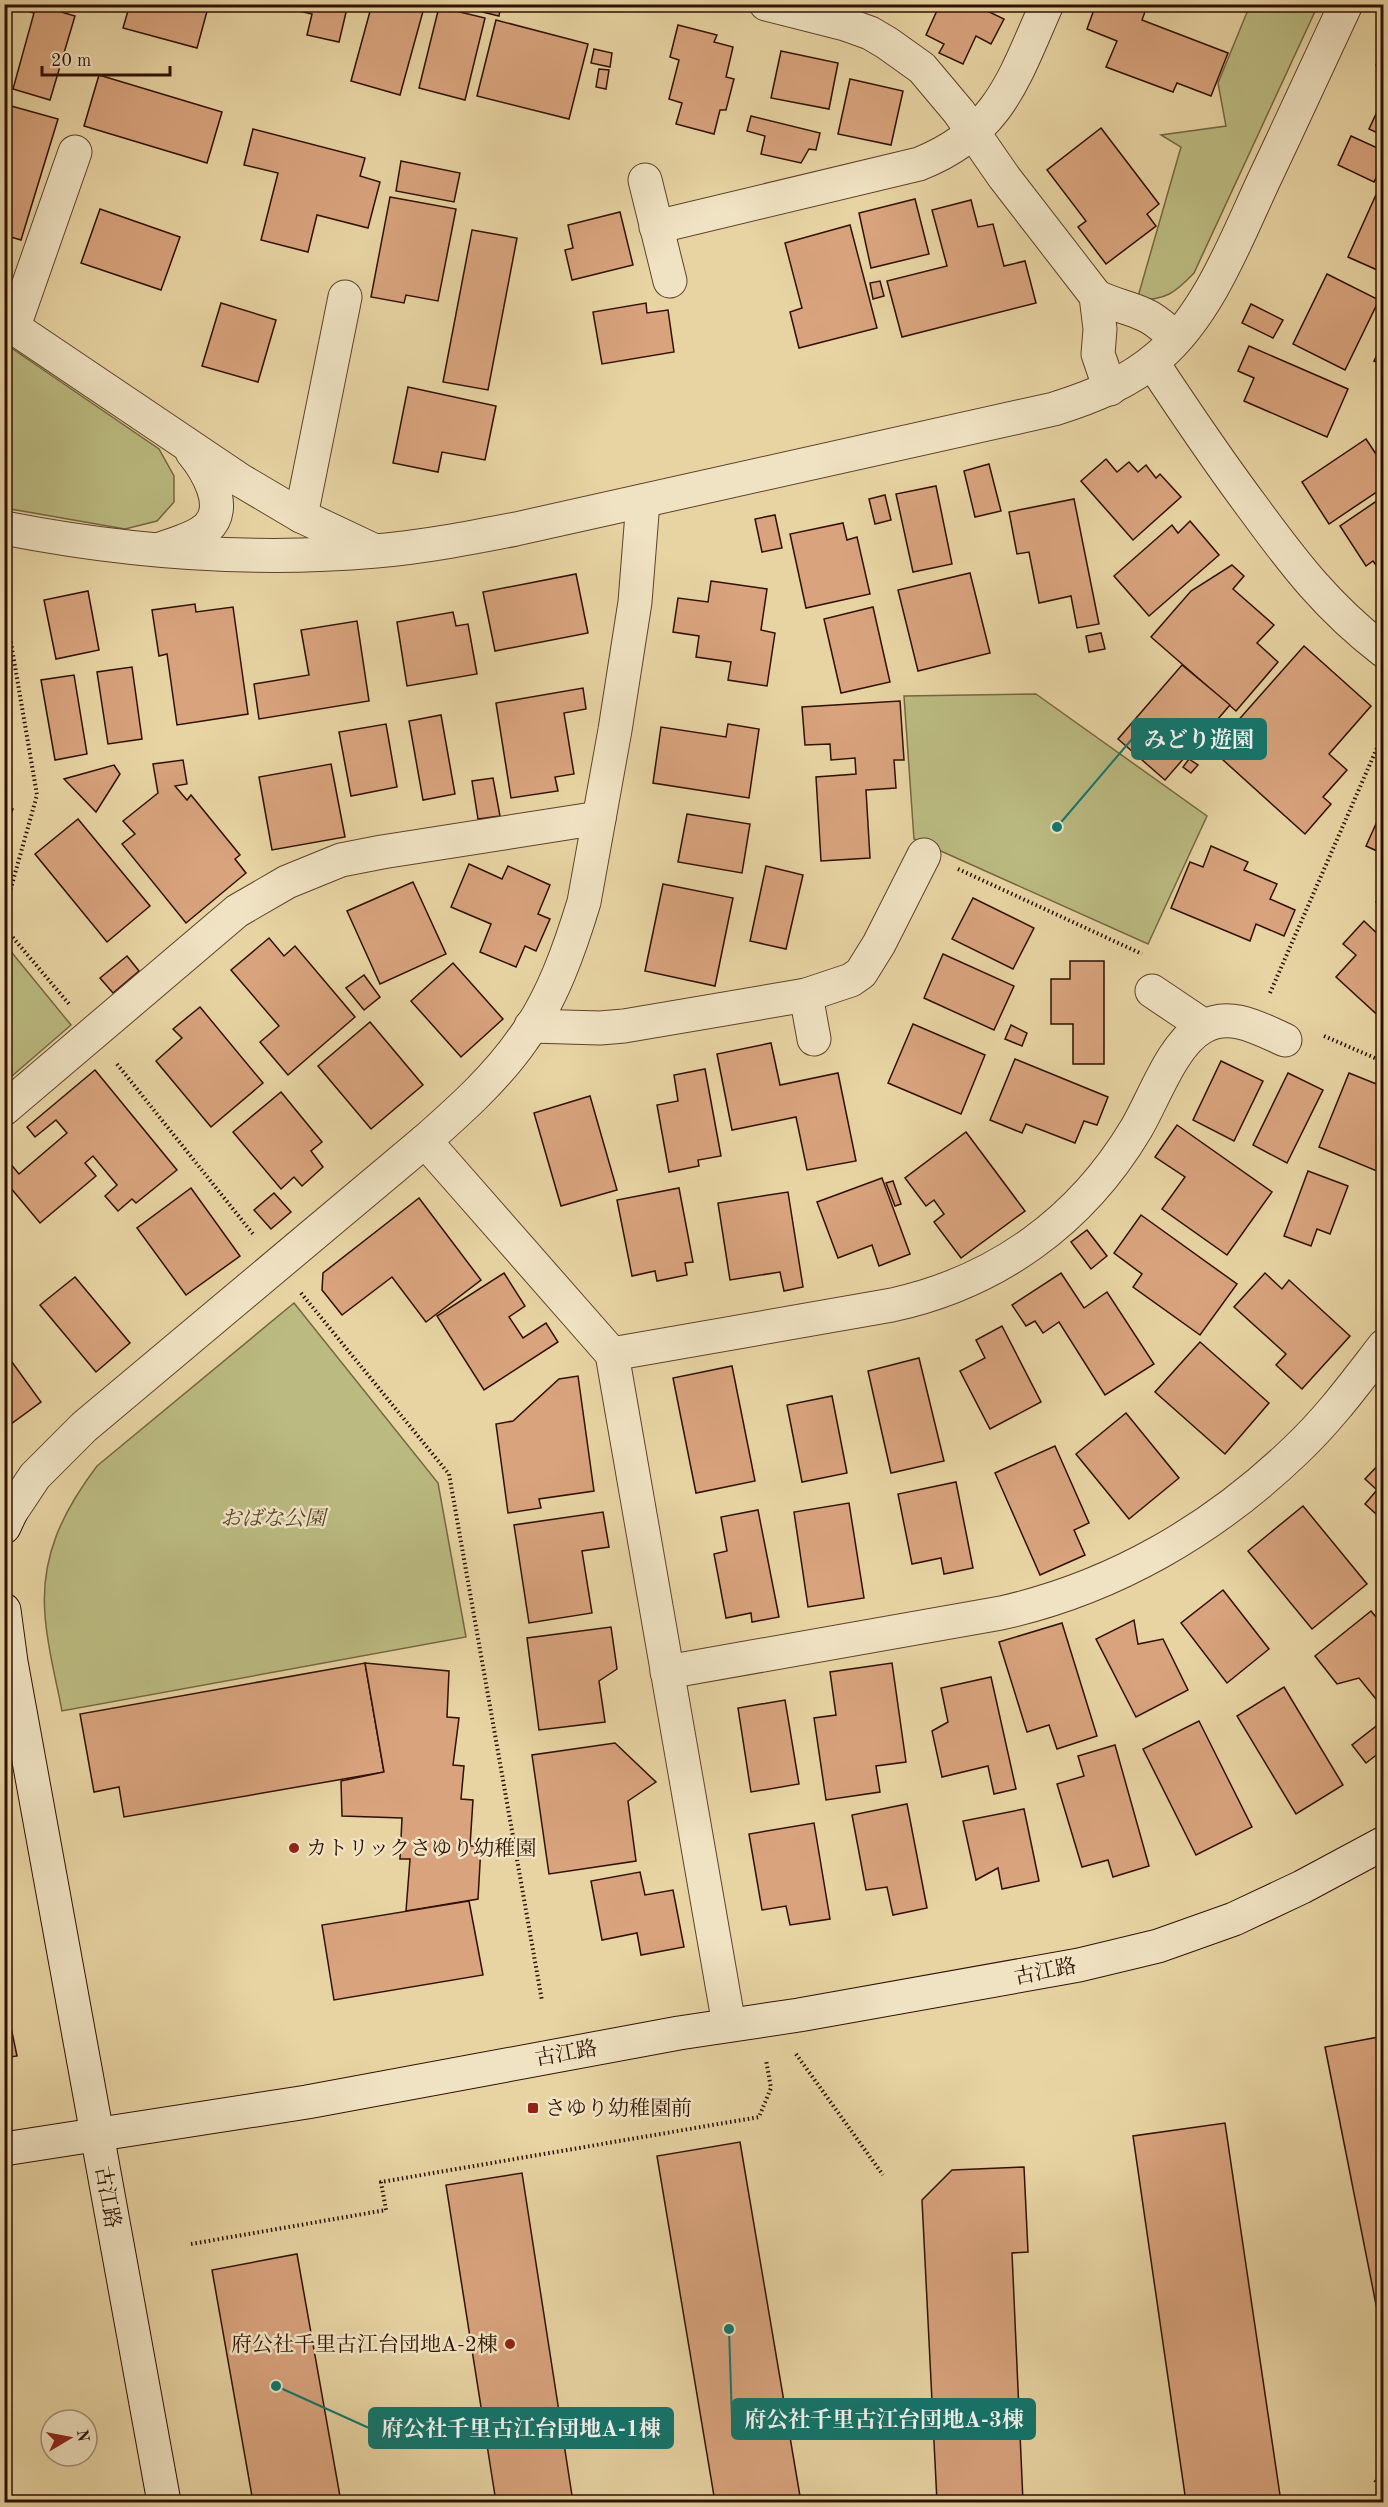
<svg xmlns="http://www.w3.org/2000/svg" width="1388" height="2507" font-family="'Old Standard TT','Noto Serif JP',serif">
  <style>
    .green { fill: #bbbb81; stroke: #766642; stroke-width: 1.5 }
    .building { fill: #d8a37d; stroke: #301003; stroke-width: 1.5 }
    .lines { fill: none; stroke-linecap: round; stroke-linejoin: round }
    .street-casing { stroke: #5e412b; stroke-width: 35 }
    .secondary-casing { stroke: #301003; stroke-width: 35 }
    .path { stroke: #301003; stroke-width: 4; stroke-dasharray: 1.5 3; stroke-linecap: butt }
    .street { stroke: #f0e3c3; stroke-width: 33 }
    .secondary { stroke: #f0e3c3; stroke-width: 33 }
    .poi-dot { fill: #8f2418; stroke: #f0e3c3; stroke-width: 2 }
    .labels { text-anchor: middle; stroke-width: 5; stroke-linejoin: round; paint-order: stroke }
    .park-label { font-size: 21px; font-style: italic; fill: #5a4329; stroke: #f0e3c3 }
    .poi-label { font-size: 21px; fill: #301003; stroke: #f0e3c3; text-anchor: start }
    .street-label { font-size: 21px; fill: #301003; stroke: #f0e3c3 }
    .leader { fill: none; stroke: #0f766e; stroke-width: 2 }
    .callout-dot { fill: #0f766e; stroke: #f0e3c3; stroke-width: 2 }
    .callout { fill: #0f766e; stroke: #0f766e; stroke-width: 2 }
    .callout-label { font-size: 22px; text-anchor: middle; font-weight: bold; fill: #fff }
  </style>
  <rect width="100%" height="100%" fill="#e8d4a3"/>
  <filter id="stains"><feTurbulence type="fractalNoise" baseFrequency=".00333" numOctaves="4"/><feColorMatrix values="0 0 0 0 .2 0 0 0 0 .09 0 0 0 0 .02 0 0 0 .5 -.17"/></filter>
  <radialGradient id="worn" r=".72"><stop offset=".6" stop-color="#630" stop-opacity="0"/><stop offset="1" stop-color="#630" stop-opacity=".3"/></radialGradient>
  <!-- green -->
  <g class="green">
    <path d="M1250 5H1318L1194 273C1175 293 1166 300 1137 300L1181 147 1161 135 1226 126 1218 83Z"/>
    <polygon points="4,343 159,449 174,476 174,502 157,521 125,529 5,508"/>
    <polygon points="1036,694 1207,816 1148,944 914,839 904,696"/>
    <polygon points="4,943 71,1025 5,1082 4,1082"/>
    <path d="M294 1303 438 1483 466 1637 62 1711C56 1679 47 1647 45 1615 40 1557 63 1511 97 1466Z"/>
  </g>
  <!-- building -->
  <g class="building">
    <polygon points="5,4 52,4 51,9 75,16 50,100 13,89 34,13"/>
    <polygon points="130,4 209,4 197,48 123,28"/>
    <polygon points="269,4 348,4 339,42 307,35 312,14"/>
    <polygon points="372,4 425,4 400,95 351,81"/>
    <polygon points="467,4 501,4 499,16 466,8"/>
    <polygon points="940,4 973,4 1004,19 991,44 976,36 963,64 939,53 944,44 926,35"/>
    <polygon points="1096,4 1133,4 1146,9 1142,20 1228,53 1211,96 1177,83 1173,92 1106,67 1117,41 1087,29"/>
    <polygon points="439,7 485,18 465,100 419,88"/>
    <polygon points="496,20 588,44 569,119 477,96"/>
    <polygon points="678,25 717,35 714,42 733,47 726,77 734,79 726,110 720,110 714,134 676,124 682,103 669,99 679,60 670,57"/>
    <polygon points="594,49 612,53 610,67 591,63"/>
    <polygon points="1384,49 1384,69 1376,65"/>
    <polygon points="781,51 838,63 829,109 771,98"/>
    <polygon points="599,69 609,70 606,89 596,87"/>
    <polygon points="99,75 222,112 207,163 84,126"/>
    <polygon points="850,79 903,91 891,145 838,134"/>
    <polygon points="1384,97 1384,136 1369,129"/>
    <polygon points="4,104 58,119 21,240 4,235"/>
    <polygon points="751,116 820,133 816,150 809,149 801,163 761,154 765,136 747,131"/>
    <polygon points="1101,128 1159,204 1147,214 1156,226 1106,264 1078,227 1086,221 1047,170"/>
    <polygon points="253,129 365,158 360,176 380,182 368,228 317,215 308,252 261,240 278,173 244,165"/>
    <polygon points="1351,136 1384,151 1384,161 1374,182 1338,165"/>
    <polygon points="401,161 460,173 454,202 396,191"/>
    <polygon points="1384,177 1384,273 1348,257"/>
    <polygon points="390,197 456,209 438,301 406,295 404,303 371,297"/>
    <polygon points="915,199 929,254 871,268 859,213"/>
    <polygon points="971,200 978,227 993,224 1004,266 1025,261 1036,303 902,337 887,281 947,266 932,210"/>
    <polygon points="100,209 180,237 161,290 81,263"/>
    <polygon points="620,212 633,265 572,280 565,250 573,248 568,225"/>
    <polygon points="850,225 877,328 799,348 790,312 802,308 785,243"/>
    <polygon points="472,230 517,238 488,390 443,382"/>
    <polygon points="1327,274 1379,300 1345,370 1293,344"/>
    <polygon points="880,281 884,296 873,299 870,283"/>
    <polygon points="221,303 276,320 258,382 202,366"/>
    <polygon points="646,303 647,313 668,310 674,352 602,364 593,312"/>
    <polygon points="1251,304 1283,320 1273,338 1242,323"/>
    <polygon points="1384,341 1384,365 1374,361"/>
    <polygon points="1249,346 1348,389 1327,437 1244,401 1254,378 1238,371"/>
    <polygon points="408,387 496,406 485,460 442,452 438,472 393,463"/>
    <polygon points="1366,439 1384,466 1384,487 1329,524 1302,482"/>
    <polygon points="1106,459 1117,472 1129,462 1138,472 1146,465 1156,478 1160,474 1181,497 1133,540 1081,481"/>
    <polygon points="989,464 1001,511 975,517 964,471"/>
    <polygon points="936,486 952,564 913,572 896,494"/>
    <polygon points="885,495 891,520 875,524 869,499"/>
    <polygon points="1384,496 1384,576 1373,561 1366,566 1340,526"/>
    <polygon points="1074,499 1099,624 1077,628 1071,596 1039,603 1029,552 1017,554 1009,512"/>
    <polygon points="775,515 782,548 762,552 755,519"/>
    <polygon points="1190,521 1219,555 1149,616 1114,576 1172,525 1178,533"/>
    <polygon points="843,523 847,540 857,537 870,594 806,608 790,534"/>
    <polygon points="1232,565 1244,576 1233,589 1274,625 1257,643 1278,662 1236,711 1151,637 1191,591"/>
    <polygon points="970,573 990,653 918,671 898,590"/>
    <polygon points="576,574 588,633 495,651 483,592"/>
    <polygon points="711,581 767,589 761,630 775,633 767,686 728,680 731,662 696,657 699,636 673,632 678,598 708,602"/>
    <polygon points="88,591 99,650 56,659 44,600"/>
    <polygon points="195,604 196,612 233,607 248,714 177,725 167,654 159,656 152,610"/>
    <polygon points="873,607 890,682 841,693 824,619"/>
    <polygon points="453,612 456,626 468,624 477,674 407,686 397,622"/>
    <polygon points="357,621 369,701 259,719 254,684 309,675 301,630"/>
    <polygon points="1101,633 1105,649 1089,652 1086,636"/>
    <polygon points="1304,646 1371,706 1329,754 1347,770 1323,797 1331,804 1305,834 1212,750"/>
    <polygon points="1182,665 1230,705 1165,780 1118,739"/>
    <polygon points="132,667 142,739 108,744 97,672"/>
    <polygon points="74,675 87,754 55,760 41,680"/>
    <polygon points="583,688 586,709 564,713 574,774 555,777 558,791 511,798 496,703"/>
    <polygon points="900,701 904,760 894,760 896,788 866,790 870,858 821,861 816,777 856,774 855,758 831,760 830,744 805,745 802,707"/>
    <polygon points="441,715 455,794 423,800 409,721"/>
    <polygon points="386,724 397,787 351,796 339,732"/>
    <polygon points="728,724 759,729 749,798 653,783 661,727 726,737"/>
    <polygon points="1189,759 1198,765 1191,773 1183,767"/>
    <polygon points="183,760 187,784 175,786 187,800 191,795 240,855 235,859 246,873 186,923 122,844 135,834 123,821 158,793 153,764"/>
    <polygon points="331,764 345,837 272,850 259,777"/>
    <polygon points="114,765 120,774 96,812 64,779"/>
    <polygon points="493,778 500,816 478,819 472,781"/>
    <polygon points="4,805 13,809 4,826"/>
    <polygon points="1384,806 1384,854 1366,846"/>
    <polygon points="687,814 750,824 742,873 678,862"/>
    <polygon points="78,819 150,906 107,942 35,854"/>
    <polygon points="1211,846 1248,862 1244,870 1277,884 1270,899 1295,910 1284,936 1256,924 1250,941 1171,908 1190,862 1203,867"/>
    <polygon points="469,864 502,879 508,866 550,885 538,914 550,919 536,951 525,946 516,967 480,952 491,924 451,907"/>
    <polygon points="766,866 803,875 786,949 750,941"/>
    <polygon points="413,882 446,954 380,984 347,911"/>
    <polygon points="663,884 733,898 715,986 645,971"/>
    <polygon points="1384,886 1384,905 1376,902"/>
    <polygon points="973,898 1034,928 1013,969 952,939"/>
    <polygon points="1364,921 1384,940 1384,1021 1336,977 1356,955 1343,944"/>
    <polygon points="269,938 284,956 295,946 355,1017 288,1075 260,1042 279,1026 231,970"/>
    <polygon points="943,954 1014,986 994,1030 924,998"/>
    <polygon points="127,956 139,971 113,993 100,978"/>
    <polygon points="1070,961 1104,961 1104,1064 1073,1064 1073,1024 1051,1024 1051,979 1070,979"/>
    <polygon points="453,963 503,1019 461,1057 411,1001"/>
    <polygon points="364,975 380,997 364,1010 346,988"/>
    <polygon points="200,1007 263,1083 211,1127 156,1061 182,1038 173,1029"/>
    <polygon points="370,1022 423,1085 371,1129 318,1066"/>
    <polygon points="913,1024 985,1055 961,1114 888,1083"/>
    <polygon points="1011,1025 1027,1033 1022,1046 1005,1039"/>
    <polygon points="771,1043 780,1085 838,1073 856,1161 807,1170 796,1117 732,1130 717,1054"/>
    <polygon points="1015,1059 1108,1097 1097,1125 1084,1121 1075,1143 1026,1124 1022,1133 990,1120"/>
    <polygon points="1221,1061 1263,1081 1234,1141 1193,1120"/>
    <polygon points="705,1069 721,1156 698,1160 699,1166 669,1172 657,1105 678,1101 674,1075"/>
    <polygon points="95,1070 177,1170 136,1203 132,1199 118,1211 105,1196 117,1185 93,1156 85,1163 96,1176 40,1223 4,1180 4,1156 19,1174 67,1133 56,1120 35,1137 27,1127"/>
    <polygon points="1288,1073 1323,1090 1287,1163 1253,1145"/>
    <polygon points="1349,1073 1384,1087 1384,1174 1319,1147"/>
    <polygon points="281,1092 322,1142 311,1151 323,1167 302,1186 294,1177 281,1189 233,1132"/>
    <polygon points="590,1096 617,1190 561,1206 534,1113"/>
    <polygon points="1177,1125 1272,1192 1227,1255 1162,1209 1185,1177 1155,1157"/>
    <polygon points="966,1132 1025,1211 961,1258 934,1222 944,1214 934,1200 926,1206 905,1178"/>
    <polygon points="1308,1171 1348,1186 1330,1234 1317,1229 1311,1246 1284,1236"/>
    <polygon points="882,1178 910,1254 879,1266 872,1245 838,1258 817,1202"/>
    <polygon points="893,1181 901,1204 895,1206 886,1183"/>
    <polygon points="191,1188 240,1256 186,1295 137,1228"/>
    <polygon points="679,1188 693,1262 685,1263 687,1275 657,1281 655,1271 632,1276 617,1200"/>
    <polygon points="788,1192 803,1287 784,1291 780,1272 730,1280 718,1203"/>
    <polygon points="274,1193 291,1212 271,1229 254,1210"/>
    <polygon points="419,1198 481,1280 426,1322 392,1277 342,1315 322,1290 323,1273"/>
    <polygon points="1141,1215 1237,1284 1200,1335 1133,1287 1142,1274 1114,1253"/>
    <polygon points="1087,1230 1107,1256 1091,1269 1071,1242"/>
    <polygon points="504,1273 525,1306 509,1317 523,1338 546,1323 558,1342 484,1390 437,1316"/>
    <polygon points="1061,1273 1084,1308 1107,1292 1154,1364 1105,1395 1059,1322 1043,1333 1035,1321 1026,1326 1012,1305"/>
    <polygon points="1265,1273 1282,1289 1289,1280 1350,1336 1302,1389 1276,1365 1286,1354 1234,1307"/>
    <polygon points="75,1277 130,1343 96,1372 40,1305"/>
    <polygon points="1002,1326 1041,1402 990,1429 960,1371 985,1358 976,1340"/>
    <polygon points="1200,1342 1269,1403 1225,1454 1155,1392"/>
    <polygon points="4,1351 41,1402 4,1429"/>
    <polygon points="919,1358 944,1461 891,1473 868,1371"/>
    <polygon points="732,1366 755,1481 696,1493 673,1378"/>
    <polygon points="578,1376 594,1491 539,1499 541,1508 508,1513 496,1424 513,1421 559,1379"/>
    <polygon points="832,1396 847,1473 802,1482 787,1405"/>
    <polygon points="1126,1413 1179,1478 1129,1519 1076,1454"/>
    <polygon points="1055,1446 1089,1523 1074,1530 1085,1555 1040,1575 995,1473"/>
    <polygon points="1384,1459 1384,1521 1365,1504 1377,1490 1365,1479"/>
    <polygon points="956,1482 973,1568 944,1574 941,1558 912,1564 898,1494"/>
    <polygon points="849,1503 864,1598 808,1607 794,1512"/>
    <polygon points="1303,1506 1367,1584 1312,1629 1248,1551"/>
    <polygon points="758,1510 779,1617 752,1622 751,1613 726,1618 714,1554 727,1551 721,1517"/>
    <polygon points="603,1512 609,1547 582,1551 592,1613 529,1623 514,1525"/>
    <polygon points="1223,1590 1269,1649 1227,1683 1181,1623"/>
    <polygon points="1371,1611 1384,1627 1384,1709 1359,1678 1337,1684 1315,1656"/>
    <polygon points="1134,1620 1138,1644 1163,1639 1188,1690 1136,1717 1096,1639"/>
    <polygon points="1062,1623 1097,1736 1057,1749 1049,1725 1027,1732 999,1642"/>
    <polygon points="611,1627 617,1669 599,1681 605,1722 539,1730 527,1638"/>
    <polygon points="365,1663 384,1772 124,1817 119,1787 94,1792 80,1714"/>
    <polygon points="365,1663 449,1671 447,1717 459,1718 453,1765 464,1766 461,1799 473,1800 470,1846 481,1846 478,1899 406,1911 410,1859 400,1859 402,1818 342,1816 341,1781 384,1772"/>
    <polygon points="892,1663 906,1762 876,1766 880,1792 826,1800 814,1718 836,1715 830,1672"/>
    <polygon points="991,1677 1016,1789 994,1794 988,1766 942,1777 932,1731 948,1722 941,1688"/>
    <polygon points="1284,1687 1343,1785 1296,1814 1237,1716"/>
    <polygon points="785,1700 799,1784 751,1792 738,1708"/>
    <polygon points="1384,1720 1384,1749 1366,1763 1352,1745"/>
    <polygon points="1199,1721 1252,1827 1196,1855 1143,1749"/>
    <polygon points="615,1743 656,1782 628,1801 636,1861 549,1874 532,1755"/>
    <polygon points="1115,1745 1149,1866 1113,1877 1108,1860 1082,1867 1057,1784 1084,1776 1078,1756"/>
    <polygon points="907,1804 927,1908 893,1915 887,1887 866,1890 852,1815"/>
    <polygon points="1024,1809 1039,1881 1002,1889 998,1868 976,1880 963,1821"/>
    <polygon points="814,1823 830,1919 790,1925 786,1906 762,1910 749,1834"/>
    <polygon points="640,1872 645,1895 673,1890 684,1947 641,1955 637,1933 602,1940 591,1881"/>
    <polygon points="469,1901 483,1975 334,2000 322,1925"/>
    <polygon points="4,1994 17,2056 4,2058"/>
    <polygon points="1384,2036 1384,2345 1325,2047"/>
    <polygon points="1225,2123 1281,2502 1186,2502 1133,2136"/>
    <polygon points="740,2142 801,2502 715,2502 657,2156"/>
    <polygon points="1024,2167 1028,2252 1012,2253 1023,2502 937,2502 922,2200 952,2170"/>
    <polygon points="522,2173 573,2502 496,2502 446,2185"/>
    <polygon points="297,2254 341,2502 253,2502 212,2270"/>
  </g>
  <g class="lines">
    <!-- street casing -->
    <g class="street-casing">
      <g id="street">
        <polyline points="766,4 845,24 870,33 887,43 922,68 959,112 1004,177 1096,296 1100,329 1098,354 1110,389"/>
        <polyline points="645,180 670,281"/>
        <path d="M656 227 919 164C1000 132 1014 78 1047 4"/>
        <path d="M1096 296C1112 305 1129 307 1145 315 1157 320 1166 330 1176 338"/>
        <polyline points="4,321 240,480 301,516 371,549"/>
        <polyline points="14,326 75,152"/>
        <path d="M1152 362C1185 412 1218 461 1254 509 1295 565 1328 608 1384 651"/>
        <polyline points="301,516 345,297"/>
        <path d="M4 528C127 552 251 562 376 551 423 547 470 538 516 529L1054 409C1092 397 1128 383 1159 356 1208 314 1236 240 1263 182 1291 123 1318 64 1346 4"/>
        <path d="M160 549C174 544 195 539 207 528 230 507 206 469 192 452"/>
        <polyline points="1152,991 1204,1026"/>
        <polyline points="806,995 814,1039"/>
        <polyline points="531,1026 600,1028 624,1026 806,995 851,980 861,973 879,944 924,855"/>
        <polyline points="4,1109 237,911 287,882 341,860 382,852 599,818"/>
        <polyline points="425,1141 612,1354 729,2025"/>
        <path d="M612 1354 892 1305C997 1282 1081 1221 1136 1129 1154 1099 1172 1044 1203 1027 1230 1011 1260 1029 1285 1040"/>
        <path d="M4 1510 11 1512 35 1476 84 1427 425 1141C460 1110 496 1078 523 1039 552 1000 570 948 584 902L615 730 635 602 643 501"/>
        <path d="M667 1672 1001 1613C1113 1588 1213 1530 1296 1450 1329 1419 1356 1382 1384 1346"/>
      </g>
    </g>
    <!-- secondary casing -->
    <g class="secondary-casing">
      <g id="secondary">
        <polyline points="4,1527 11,1512"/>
        <polyline points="4,1610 11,1662 164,2502"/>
        <polyline points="4,2149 307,2102 679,2033 799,2015 1079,1965 1158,1946 1234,1919 1302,1887 1384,1843"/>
      </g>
    </g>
    <!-- path -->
    <g class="path">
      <polyline points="4,602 37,795 4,913"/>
      <polyline points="958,869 1142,954"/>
      <polyline points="4,927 69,1004"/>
      <polyline points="1270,993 1384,732"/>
      <polyline points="1324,1036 1384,1062"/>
      <polyline points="117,1064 253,1234"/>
      <polyline points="301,1293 449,1474 542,2001"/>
      <polyline points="796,2054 883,2175"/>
      <polyline points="191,2244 386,2210 381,2182 759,2117 771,2088 766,2060"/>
      <polyline points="1375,2480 1384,2491"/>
    </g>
    <!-- street -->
    <use href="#street" class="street"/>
    <!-- secondary -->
    <use href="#secondary" class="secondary"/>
  </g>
  <!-- markers -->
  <g class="poi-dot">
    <circle cx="294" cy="1848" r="6"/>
    <rect x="527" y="2102" width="12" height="12" rx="3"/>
    <circle cx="510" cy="2344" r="6"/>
  </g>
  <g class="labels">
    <!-- park labels -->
    <g class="park-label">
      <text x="273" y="1525">おばな公園</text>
    </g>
    <!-- poi labels -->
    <g class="poi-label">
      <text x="306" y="1855">カトリックさゆり幼稚園</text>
      <text x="545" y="2115">さゆり幼稚園前</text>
      <text x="498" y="2351" text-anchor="end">府公社千里古江台団地A-2棟</text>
    </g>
    <!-- street labels -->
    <g class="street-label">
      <text transform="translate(1045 1971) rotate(-11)" y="7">古江路</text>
      <text transform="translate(566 2053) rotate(-10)" y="7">古江路</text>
      <text transform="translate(108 2197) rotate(80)" y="7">古江路</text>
    </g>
  </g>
  <!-- callouts -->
  <path class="leader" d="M1057 827L1132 739M729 2329L732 2419M276 2386L369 2428"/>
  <g class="callout-dot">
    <circle cx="1057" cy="827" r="6"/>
    <circle cx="729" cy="2329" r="6"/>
    <circle cx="276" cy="2386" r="6"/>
  </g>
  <g class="callout">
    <rect x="1132" y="719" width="134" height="40" rx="6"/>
    <rect x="732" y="2399" width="303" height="40" rx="6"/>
    <rect x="369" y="2408" width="304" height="40" rx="6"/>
  </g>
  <g class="callout-label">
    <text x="1199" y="747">みどり遊園</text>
    <text x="884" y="2427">府公社千里古江台団地A-3棟</text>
    <text x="521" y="2436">府公社千里古江台団地A-1棟</text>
  </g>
  <!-- margin -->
  <rect width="1388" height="2507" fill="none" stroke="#e8d4a3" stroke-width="24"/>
  <rect x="6" y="6" width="1376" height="2495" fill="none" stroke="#301003" stroke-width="3"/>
  <rect x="12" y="12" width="1364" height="2483" fill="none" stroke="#301003" stroke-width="1.5"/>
  <!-- north arrow -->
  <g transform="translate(69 2438) rotate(80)"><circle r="28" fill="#f0e3c3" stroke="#a38f76" stroke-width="1.5"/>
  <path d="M0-4.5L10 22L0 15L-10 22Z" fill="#8f2418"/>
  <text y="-9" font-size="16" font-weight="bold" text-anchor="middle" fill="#301003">N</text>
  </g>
  <!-- scale -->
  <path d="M42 66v9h128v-9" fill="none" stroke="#301003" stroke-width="3"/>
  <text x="51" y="66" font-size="18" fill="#301003" stroke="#f0e3c3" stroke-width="4.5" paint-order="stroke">20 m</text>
  <rect width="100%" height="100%" filter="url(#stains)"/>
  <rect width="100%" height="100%" fill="url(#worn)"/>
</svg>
